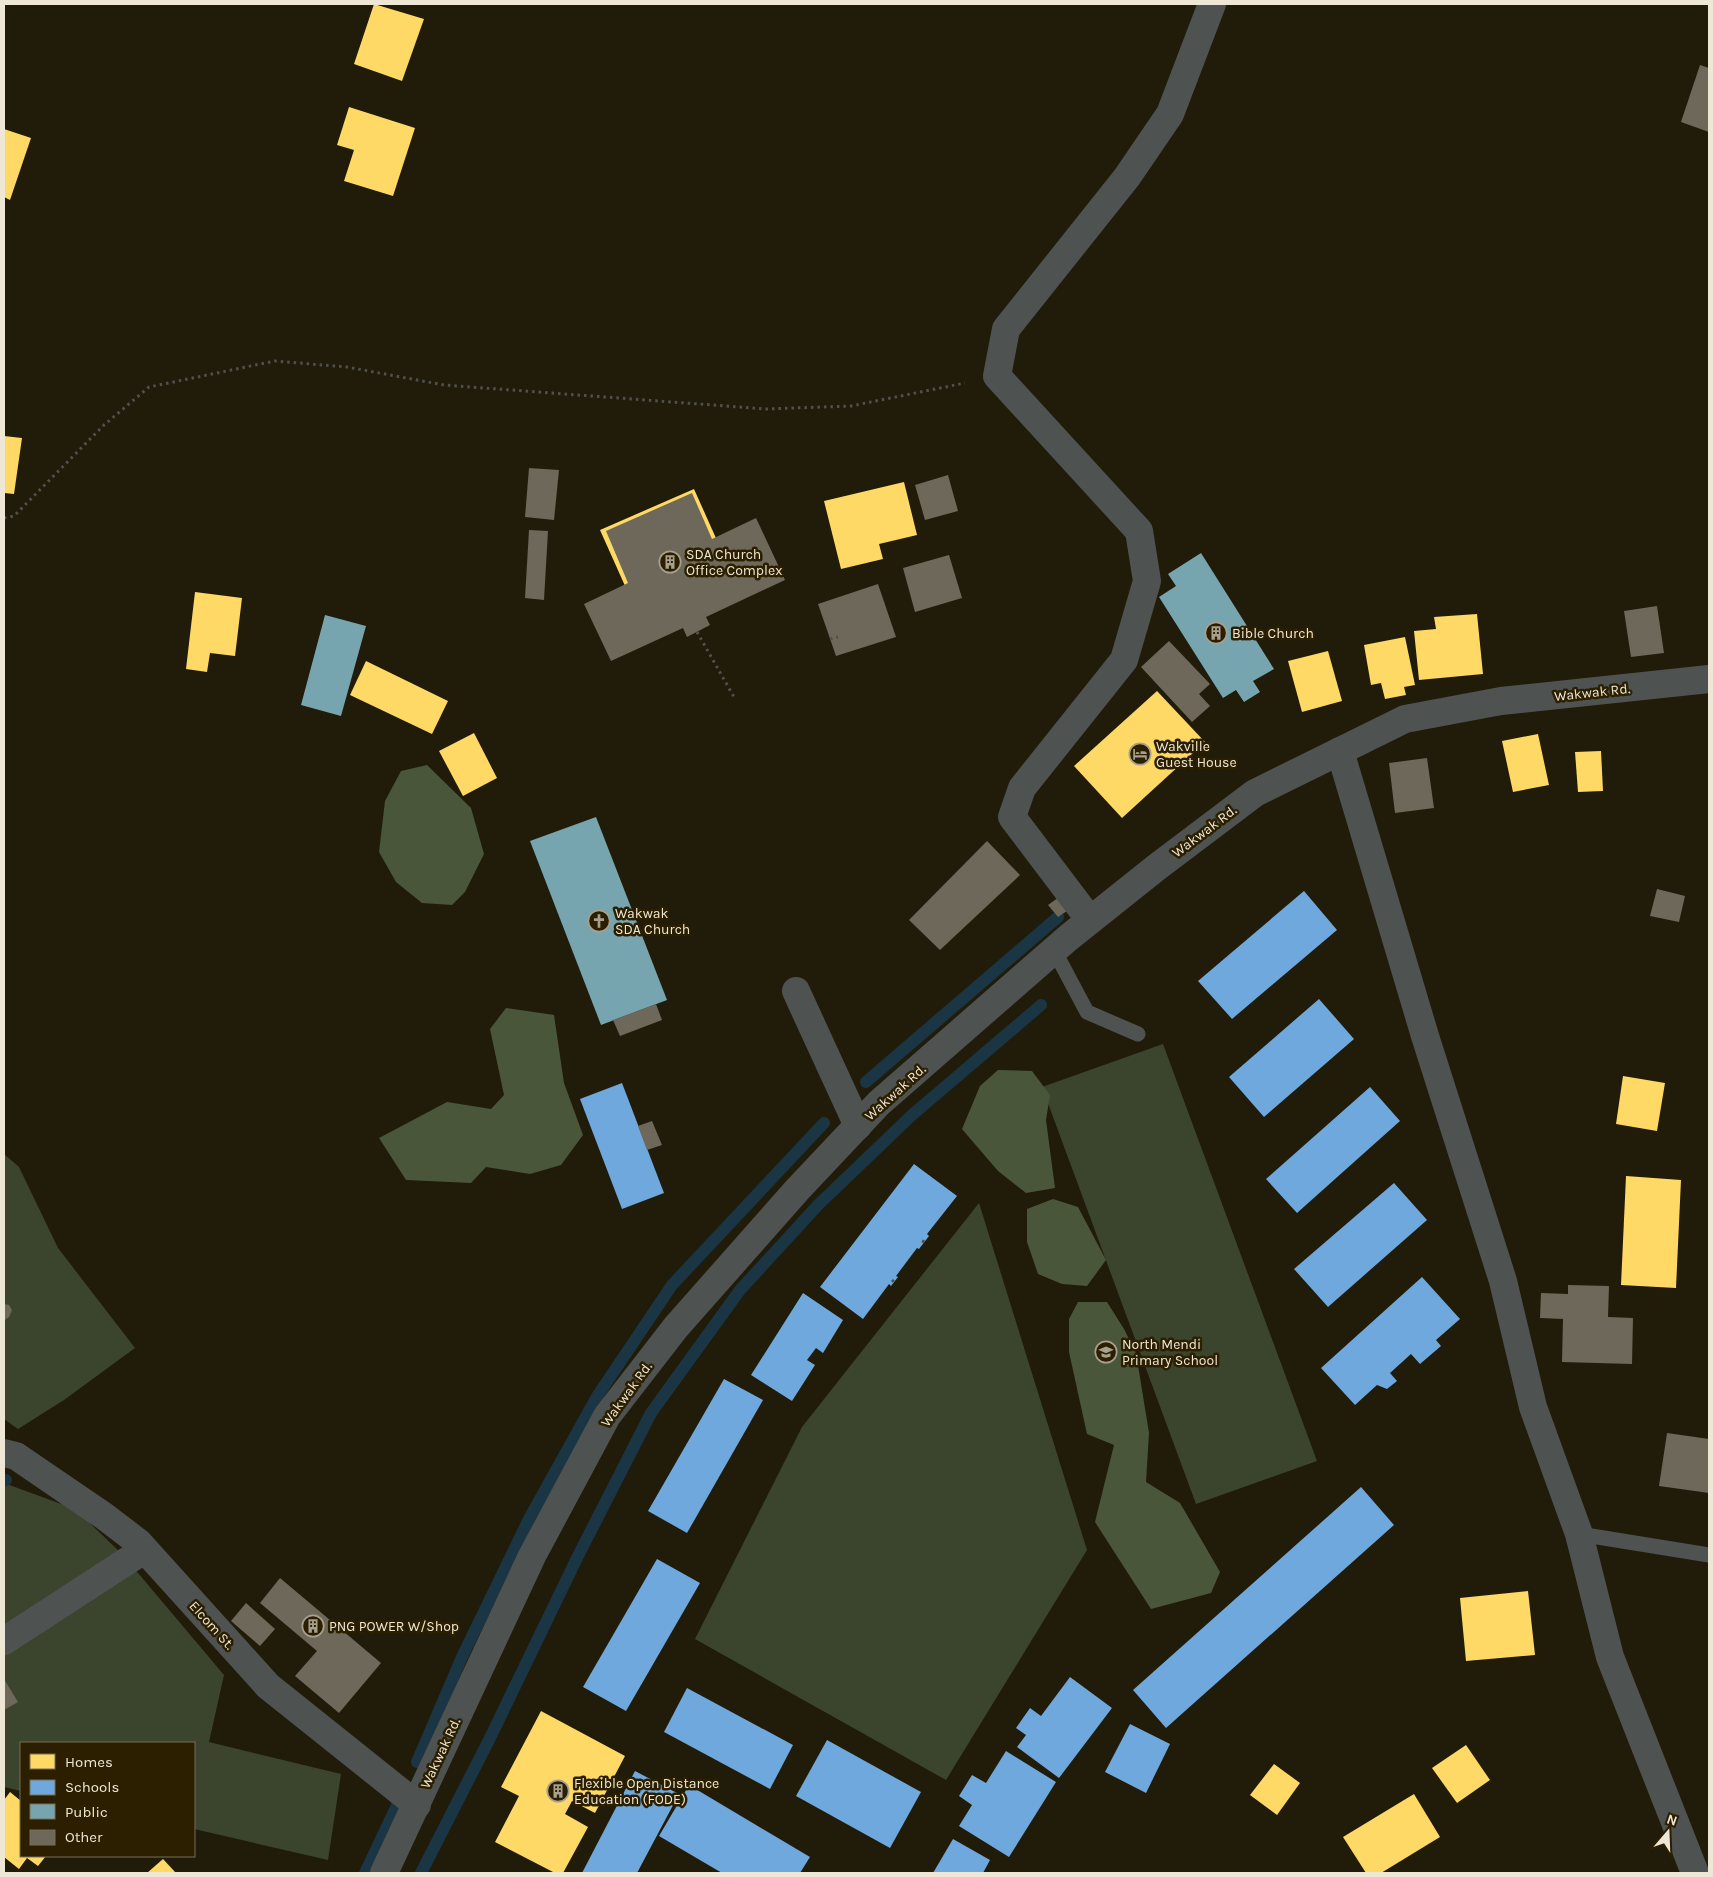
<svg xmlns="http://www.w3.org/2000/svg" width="1713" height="1877" font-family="Karla,sans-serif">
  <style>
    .green { fill: #3b452d }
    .forest { fill: #4a563a }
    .homes { fill: #ffd966 }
    .schools { fill: #6fa8dc }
    .public { fill: #76a5af }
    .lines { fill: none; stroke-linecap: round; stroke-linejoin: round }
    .stream { stroke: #1a3645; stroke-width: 12 }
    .building { fill: #6d685a }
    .path { stroke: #50514c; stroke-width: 3; stroke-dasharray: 2.5 4; stroke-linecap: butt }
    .lane { stroke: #4e5250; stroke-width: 15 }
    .street { stroke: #4e5250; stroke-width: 28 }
    .labels { text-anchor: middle; stroke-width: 5; stroke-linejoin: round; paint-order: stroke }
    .poi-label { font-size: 14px; fill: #efe7d6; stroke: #2b1f00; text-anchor: start }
    .street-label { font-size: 14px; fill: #efe7d6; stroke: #2b1f00 }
  </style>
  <rect width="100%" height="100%" fill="#211b0a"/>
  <!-- green -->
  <g class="green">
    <polygon points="1163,1044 1317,1461 1196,1504 1042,1087"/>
    <polygon points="4,1154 19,1167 58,1248 135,1348 64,1400 18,1429 4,1419"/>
    <polygon points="979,1203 1087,1550 946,1780 695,1639 802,1427"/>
    <polygon points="4,1483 75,1509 122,1554 224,1675 209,1742 341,1774 328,1860 194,1829 194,1743 21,1743 21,1791 4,1787"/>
  </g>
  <!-- forest -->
  <g class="forest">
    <polygon points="427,765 471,808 484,854 465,892 452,905 422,903 396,882 379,852 385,801 401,771"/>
    <polygon points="506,1008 554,1015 564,1083 583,1135 561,1165 530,1174 486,1167 471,1183 406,1180 379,1138 447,1102 491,1109 504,1095 490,1029"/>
    <polygon points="998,1070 1032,1071 1050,1095 1046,1120 1055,1188 1026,1193 998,1171 962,1129 980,1086"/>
    <polygon points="1053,1199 1078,1207 1106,1260 1087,1286 1062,1284 1038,1274 1027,1242 1027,1209"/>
    <polygon points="1078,1302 1107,1302 1124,1329 1136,1353 1149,1433 1146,1482 1180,1503 1220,1572 1211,1593 1151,1609 1095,1522 1114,1445 1087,1434 1069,1352 1069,1319"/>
  </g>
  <!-- homes -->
  <g class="homes">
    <polygon points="374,4 424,19 402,81 354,64"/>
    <polygon points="349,107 415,128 393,196 344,181 354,150 337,145"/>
    <polygon points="4,129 31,138 10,200 4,197"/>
    <polygon points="4,436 22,438 14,494 4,493"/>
    <polygon points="904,482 917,535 879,544 883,559 841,569 824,501"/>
    <polygon points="694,489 741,594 647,635 600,530"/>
    <polygon points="195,592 242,598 235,656 210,653 207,672 186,669"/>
    <polygon points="1477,614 1483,674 1419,680 1414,631 1436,629 1434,617"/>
    <polygon points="1405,637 1415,685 1404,687 1406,695 1385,699 1381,683 1371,685 1364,645"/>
    <polygon points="1328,651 1342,701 1302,712 1288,661"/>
    <polygon points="366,661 448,701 432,734 350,695"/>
    <polygon points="1157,691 1205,742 1122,818 1074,766"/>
    <polygon points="474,733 497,778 463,796 439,751"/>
    <polygon points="1538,734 1549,785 1513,792 1502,741"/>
    <polygon points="1601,751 1603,791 1578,792 1575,752"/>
    <polygon points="1623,1076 1665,1083 1657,1131 1616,1124"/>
    <polygon points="1626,1176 1681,1180 1676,1288 1621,1285"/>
    <polygon points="1528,1591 1535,1655 1466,1661 1460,1598"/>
    <polygon points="541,1711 625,1756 595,1813 572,1801 565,1814 588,1827 563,1873 555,1873 495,1842 519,1796 501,1787"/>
    <polygon points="1466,1745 1490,1780 1457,1803 1432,1768"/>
    <polygon points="1274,1764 1300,1783 1277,1815 1250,1795"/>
    <polygon points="10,1792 21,1801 21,1856 46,1856 38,1866 27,1858 19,1869 4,1857 4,1800"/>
    <polygon points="1414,1794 1440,1837 1381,1873 1366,1873 1343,1837"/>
    <polygon points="163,1859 176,1873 147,1873"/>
  </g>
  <!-- schools -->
  <g class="schools">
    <polygon points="987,846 1014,874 940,947 913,919 944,889 953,898 967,884 957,875"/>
    <polygon points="1304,891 1337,930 1232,1019 1198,981"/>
    <polygon points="1319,999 1354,1039 1264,1117 1229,1077"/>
    <polygon points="622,1083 664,1193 622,1209 580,1099"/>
    <polygon points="1370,1087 1400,1121 1297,1213 1266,1179"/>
    <polygon points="914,1164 957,1196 927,1234 929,1236 919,1249 917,1248 896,1276 898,1277 891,1286 889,1284 863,1319 820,1287"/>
    <polygon points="1394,1183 1427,1220 1328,1307 1294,1269"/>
    <polygon points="1422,1277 1460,1319 1436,1340 1441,1346 1420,1364 1411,1354 1390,1373 1397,1381 1387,1389 1377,1385 1355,1405 1321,1368"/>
    <polygon points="803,1293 843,1320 823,1353 816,1348 807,1360 815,1365 792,1401 751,1375"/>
    <polygon points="724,1379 763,1400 687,1533 648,1511"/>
    <polygon points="1361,1487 1394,1525 1166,1728 1133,1690"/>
    <polygon points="657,1559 700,1583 626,1711 583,1687"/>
    <polygon points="1070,1677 1112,1708 1059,1778 1017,1747 1026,1735 1016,1728 1030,1708 1041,1716"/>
    <polygon points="687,1688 793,1745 770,1789 664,1732"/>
    <polygon points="1130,1724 1170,1744 1146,1793 1105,1772"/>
    <polygon points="827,1740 921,1792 890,1848 796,1796"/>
    <polygon points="1006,1751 1056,1782 1009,1857 959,1826 972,1805 959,1796 972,1775 986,1783"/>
    <polygon points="635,1771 679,1794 637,1873 582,1873"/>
    <polygon points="689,1785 810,1857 800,1873 722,1873 659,1836"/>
    <polygon points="953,1839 990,1860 983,1873 933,1873"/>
  </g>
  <!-- public -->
  <g class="public">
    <polygon points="1201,553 1274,669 1253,681 1260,692 1244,702 1236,690 1223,698 1159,597 1176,586 1168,574"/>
    <polygon points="325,615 366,626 341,716 301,705"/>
    <polygon points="596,817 667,1000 601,1025 530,841"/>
  </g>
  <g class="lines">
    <!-- stream -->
    <g class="stream">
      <polyline points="866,1082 1058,917"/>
      <polyline points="4,1480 6,1480"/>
      <polyline points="417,1762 462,1657 529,1519 598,1395 672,1285 824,1123"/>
      <polyline points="365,1873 400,1799"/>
      <polyline points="421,1873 490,1738 578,1556 651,1413 740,1290 818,1205 912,1115 1041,1005"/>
    </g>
  </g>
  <!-- building -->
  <g class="building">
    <polygon points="1700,65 1709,68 1709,132 1681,122"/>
    <polygon points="529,468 559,470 554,520 525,517"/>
    <polygon points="948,475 958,511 925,520 915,485"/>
    <polygon points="692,493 712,539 756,518 785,580 706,617 710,625 687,637 683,628 611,661 584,604 628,583 606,531"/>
    <polygon points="529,530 548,531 544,600 525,598"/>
    <polygon points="949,555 962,598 915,612 903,568"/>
    <polygon points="878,584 896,637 836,656 818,604"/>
    <polygon points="1657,606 1664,653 1631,657 1624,611"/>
    <polygon points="1169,641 1210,684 1199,694 1210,706 1192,722 1141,667"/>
    <polygon points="1427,758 1434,808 1395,813 1389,763"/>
    <polygon points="987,841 1020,875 940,950 909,920"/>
    <polygon points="1657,889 1685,896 1679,922 1650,916"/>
    <polygon points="1062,895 1073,907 1058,917 1048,905"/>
    <polygon points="656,1004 662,1020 620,1036 613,1020"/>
    <polygon points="652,1121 662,1145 647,1150 638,1126"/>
    <polygon points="1568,1285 1609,1286 1608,1317 1633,1318 1632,1364 1562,1362 1563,1319 1540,1318 1541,1293 1568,1294"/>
    <polygon points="4,1304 9,1305 12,1310 9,1317 5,1320"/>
    <polygon points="1667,1433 1709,1439 1709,1493 1659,1486"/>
    <polygon points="280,1578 381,1663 339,1713 295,1676 317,1651 260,1603"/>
    <polygon points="246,1603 275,1629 260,1646 231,1621"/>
    <polygon points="4,1679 18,1702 4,1710"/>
  </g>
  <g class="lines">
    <!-- path -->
    <g class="path">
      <polyline points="4,518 14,516 104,425 149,387 275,361 347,367 444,385 766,409 851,406 965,383"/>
      <polyline points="697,632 734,697"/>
      <polyline points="830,639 838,637"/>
      <polyline points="922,1241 925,1242"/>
      <polyline points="892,1280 894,1282"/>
    </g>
    <!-- lane -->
    <g class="lane">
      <polyline points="1054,950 1087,1012 1138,1034"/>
      <polyline points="1579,1534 1709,1555"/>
    </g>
    <!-- street -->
    <g class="street">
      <polyline points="1340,751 1425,1036 1503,1281 1533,1407 1579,1534 1610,1657 1695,1873"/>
      <polyline points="1090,920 1012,817 1022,788 1124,660 1147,581 1139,531 997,376 1006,329 1127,177 1170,114 1212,4"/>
      <polyline points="796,991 858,1126"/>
      <polyline points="4,1453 16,1456 104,1516 138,1542 268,1686 417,1805"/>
      <polyline points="4,1641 144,1550"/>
      <polyline points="384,1873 532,1556 607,1416 676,1327 797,1190 879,1103 1068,938 1157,867 1255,793 1405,719 1501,701 1709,679"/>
    </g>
  </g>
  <!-- icons -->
  <defs>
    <g id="building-ring" transform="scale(1.125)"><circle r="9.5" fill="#2b1f00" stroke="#a7a08f" stroke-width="1.5"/><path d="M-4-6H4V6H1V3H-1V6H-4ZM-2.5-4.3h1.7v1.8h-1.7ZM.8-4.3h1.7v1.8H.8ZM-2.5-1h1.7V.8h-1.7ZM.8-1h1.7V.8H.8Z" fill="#a7a08f"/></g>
    <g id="hotel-ring" transform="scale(1.125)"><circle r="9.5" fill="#2b1f00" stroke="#a7a08f" stroke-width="1.5"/><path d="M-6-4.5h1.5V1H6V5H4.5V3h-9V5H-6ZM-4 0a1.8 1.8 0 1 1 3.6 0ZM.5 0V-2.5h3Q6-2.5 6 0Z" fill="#a7a08f"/></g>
    <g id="church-ring" transform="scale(1.125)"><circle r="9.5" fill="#2b1f00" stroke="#a7a08f" stroke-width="1.5"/><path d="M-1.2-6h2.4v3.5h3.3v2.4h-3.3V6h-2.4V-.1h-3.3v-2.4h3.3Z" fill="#a7a08f"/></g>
    <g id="school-ring" transform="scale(1.125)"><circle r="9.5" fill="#2b1f00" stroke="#a7a08f" stroke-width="1.5"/><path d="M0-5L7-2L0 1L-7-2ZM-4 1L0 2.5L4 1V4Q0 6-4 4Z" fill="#a7a08f"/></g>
  </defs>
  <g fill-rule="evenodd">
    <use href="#building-ring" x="670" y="562"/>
    <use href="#building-ring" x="1216" y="633"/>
    <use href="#hotel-ring" x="1140" y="754"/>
    <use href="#church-ring" x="599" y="921"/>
    <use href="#school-ring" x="1106" y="1352"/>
    <use href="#building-ring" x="313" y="1626"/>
    <use href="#building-ring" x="558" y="1791"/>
  </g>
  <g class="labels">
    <!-- poi labels -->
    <g class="poi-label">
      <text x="686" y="559">SDA Church<tspan x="686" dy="16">Office Complex</tspan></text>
      <text x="1232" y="638">Bible Church</text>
      <text x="1156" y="751">Wakville<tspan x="1156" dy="16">Guest House</tspan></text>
      <text x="615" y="918">Wakwak<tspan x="615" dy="16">SDA Church</tspan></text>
      <text x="1122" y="1349">North Mendi<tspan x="1122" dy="16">Primary School</tspan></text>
      <text x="329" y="1631">PNG POWER W/Shop</text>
      <text x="574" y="1788">Flexible Open Distance<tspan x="574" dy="16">Education (FODE)</tspan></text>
    </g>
    <!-- street labels -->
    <g class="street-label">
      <text transform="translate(1592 692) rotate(-6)" y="5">Wakwak Rd.</text>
      <text transform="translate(1204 831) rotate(-37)" y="5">Wakwak Rd.</text>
      <text transform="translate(895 1092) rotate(-42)" y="5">Wakwak Rd.</text>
      <text transform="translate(626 1394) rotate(-54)" y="5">Wakwak Rd.</text>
      <text transform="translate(212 1625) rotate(48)" y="5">Elcom St.</text>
      <text transform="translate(440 1753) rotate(-65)" y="5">Wakwak Rd.</text>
    </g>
  </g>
  <!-- border -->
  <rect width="1713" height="1877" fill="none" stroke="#efe7d6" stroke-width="10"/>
  <!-- legend -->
  <rect x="20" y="1742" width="175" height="115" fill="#2b1f00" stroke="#796f56"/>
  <rect x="30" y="1754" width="25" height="15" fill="#ffd966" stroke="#796f56"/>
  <text x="65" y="1767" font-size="15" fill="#efe7d6">Homes</text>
  <rect x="30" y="1780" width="25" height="15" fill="#6fa8dc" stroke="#796f56"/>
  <text x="65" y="1792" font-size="15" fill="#efe7d6">Schools</text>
  <rect x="30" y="1804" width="25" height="15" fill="#76a5af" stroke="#796f56"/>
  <text x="65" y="1817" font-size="15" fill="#efe7d6">Public</text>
  <rect x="30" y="1830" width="25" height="15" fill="#6d685a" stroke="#796f56"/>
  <text x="65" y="1842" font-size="15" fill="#efe7d6">Other</text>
  <!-- north arrow -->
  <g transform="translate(1668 1832) rotate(19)" stroke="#2b1f00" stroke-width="4" paint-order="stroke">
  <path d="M0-4L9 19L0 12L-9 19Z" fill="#efe7d6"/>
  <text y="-8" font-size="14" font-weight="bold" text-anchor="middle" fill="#efe7d6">N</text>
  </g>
</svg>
